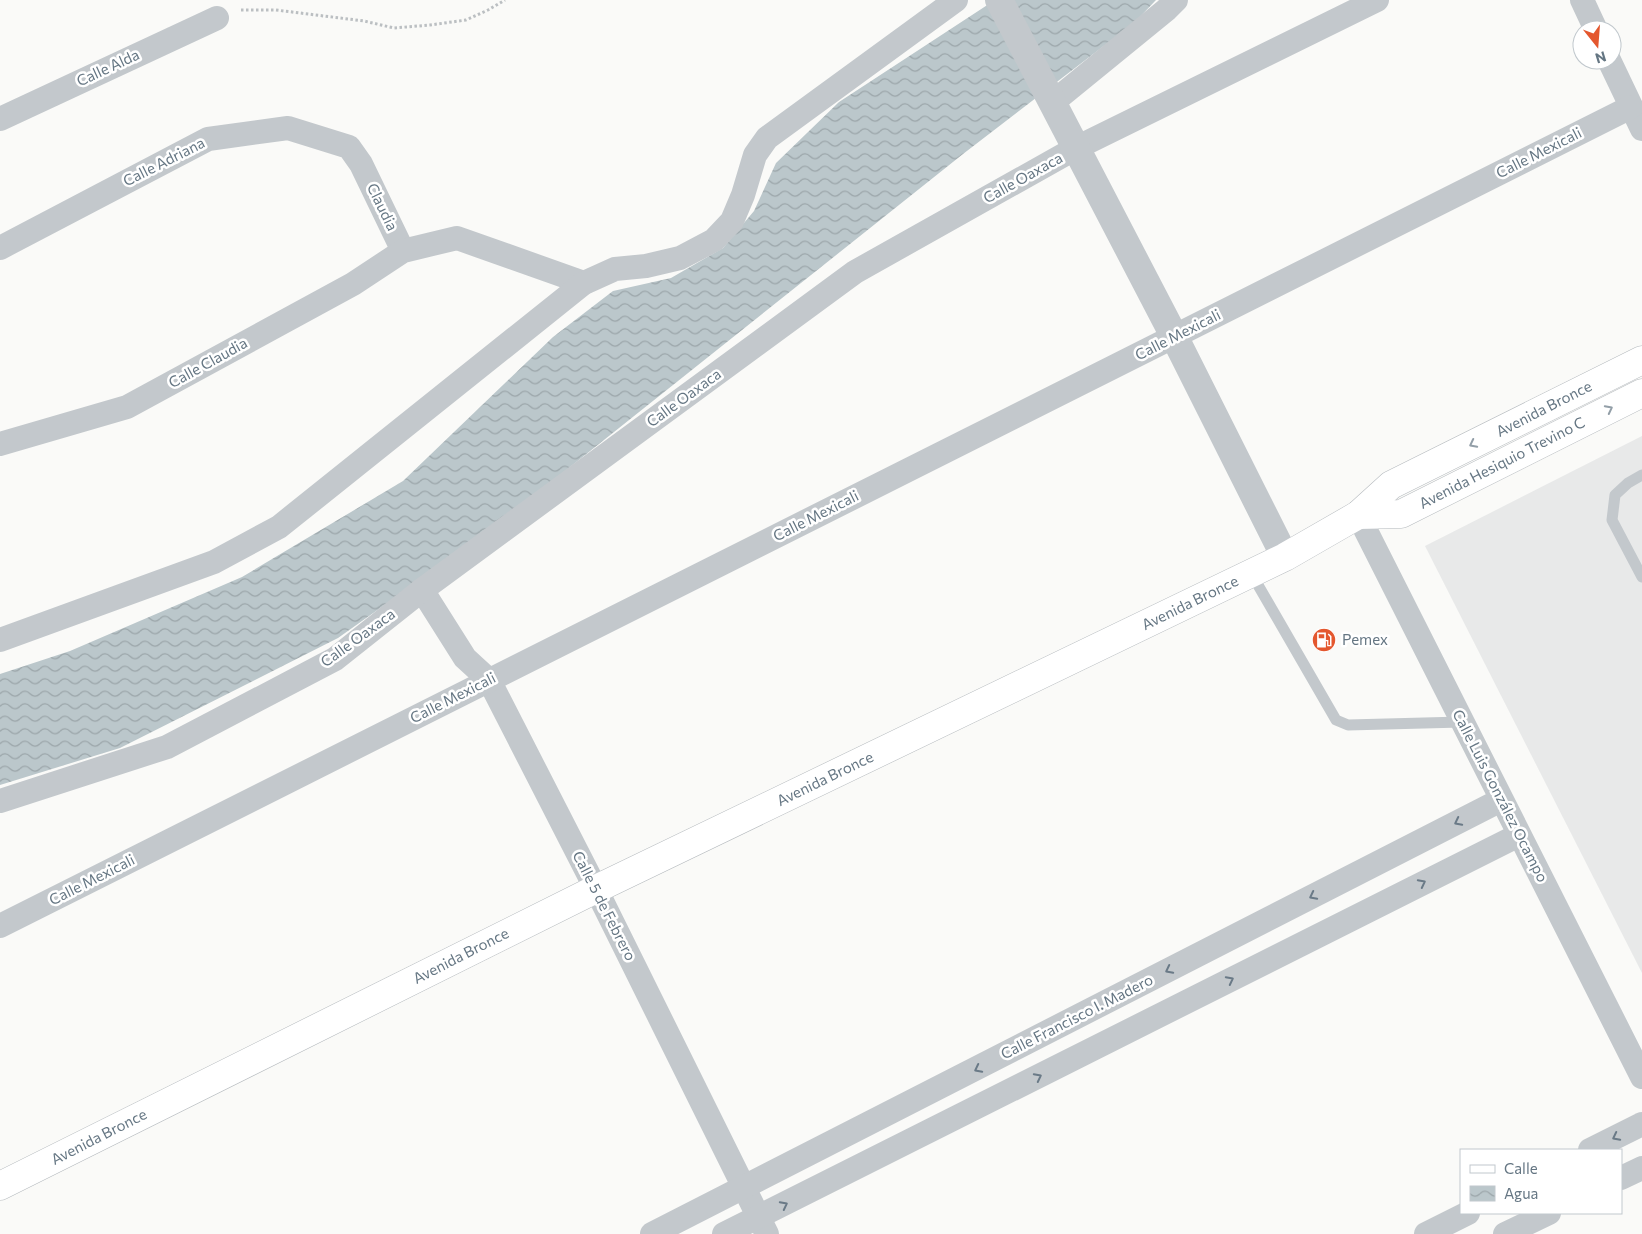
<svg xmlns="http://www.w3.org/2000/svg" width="1642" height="1234" font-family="Commissioner,sans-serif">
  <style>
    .built { fill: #e8e9e9 }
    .water { fill: url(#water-waves) }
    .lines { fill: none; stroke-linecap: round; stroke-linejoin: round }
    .primary-casing { stroke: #b5babe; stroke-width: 29 }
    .path { stroke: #bbbfc2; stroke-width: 3; stroke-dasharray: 2.5 2.5; stroke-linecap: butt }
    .service { stroke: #c3c8cc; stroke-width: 11 }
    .minor { stroke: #c3c8cc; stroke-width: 24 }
    .tertiary { stroke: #c3c8cc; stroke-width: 28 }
    .primary { stroke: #fff; stroke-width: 28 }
    .oneway { stroke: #939fa8 }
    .oneway2 { stroke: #6a7a87 }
    .labels { text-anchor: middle; stroke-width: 5; stroke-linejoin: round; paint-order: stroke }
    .street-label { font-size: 15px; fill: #657683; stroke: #fff }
    .poi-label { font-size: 15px; fill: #657683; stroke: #fff; text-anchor: start }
  </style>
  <defs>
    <pattern id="water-waves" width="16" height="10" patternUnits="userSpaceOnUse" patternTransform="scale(1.25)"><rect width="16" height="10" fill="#bbc7cb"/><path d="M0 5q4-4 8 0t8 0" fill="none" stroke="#9ca6aa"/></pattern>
  </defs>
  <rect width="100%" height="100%" fill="#fafaf8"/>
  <!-- built -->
  <polygon class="built" points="1642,436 1642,973 1425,546"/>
  <!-- water -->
  <polygon class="water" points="995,0 1156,0 1135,22 963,154 496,526 338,638 120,748 0,785 0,674 70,651 242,577 403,481 553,337 613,291 671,278 723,248 754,211 776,163 839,102"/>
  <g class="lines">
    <!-- primary casing -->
    <g class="primary-casing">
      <g id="primary">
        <polyline points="1358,515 1401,514 1642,393"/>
        <polyline points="0,1186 596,889 1285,557 1358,515 1391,485 1642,360"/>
      </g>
    </g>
    <!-- path -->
    <polyline class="path" points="241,10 276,10 364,21 394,28 430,25 466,20 488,10 505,0"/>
    <!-- service -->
    <g class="service">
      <polyline points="1642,475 1628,483 1615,495 1612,520 1642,577"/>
      <polyline points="1251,573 1336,720 1348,725 1462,722"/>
    </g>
    <!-- minor -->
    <g class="minor">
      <polyline points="1582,0 1596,30"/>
      <polyline points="1609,60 1642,129"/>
      <polyline points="1052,103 1166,10 1176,0"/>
      <polyline points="0,119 217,18"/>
      <polyline points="0,248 208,139 288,128 349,147 361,164 403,251"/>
      <polyline points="0,444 127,407 353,284 403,251 457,238 584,283"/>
      <polyline points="1358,515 1642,1077"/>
      <polyline points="422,590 465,658 489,680 596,889 767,1234"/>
      <polyline points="0,640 214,562 279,527 584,283 615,269 646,266 680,258 714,240 732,221 743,195 755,155 767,138 956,0"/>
      <polyline points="0,801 167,747 335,659 422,590 855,272 1076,148 1377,0"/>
      <polyline points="0,926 1631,107"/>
      <polyline points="1590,1150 1642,1124"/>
      <polyline points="1621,1178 1642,1168"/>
      <polyline points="652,1234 1501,800"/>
      <polyline points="724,1234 1519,835"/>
      <polyline points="1426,1234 1468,1213"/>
      <polyline points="1505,1234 1549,1213"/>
    </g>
    <!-- tertiary -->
    <polyline class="tertiary" points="999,0 1174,336 1285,557"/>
    <!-- primary -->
    <use href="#primary" class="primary"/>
  </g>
  <!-- one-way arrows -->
  <defs><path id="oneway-chevron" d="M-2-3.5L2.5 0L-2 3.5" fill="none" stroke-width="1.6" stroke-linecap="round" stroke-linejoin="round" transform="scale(1.25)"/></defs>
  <g class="oneway">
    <use href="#oneway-chevron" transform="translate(1609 409) rotate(-27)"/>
    <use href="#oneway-chevron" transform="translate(1473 444) rotate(153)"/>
  </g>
  <g class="oneway2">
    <use href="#oneway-chevron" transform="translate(1458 822) rotate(153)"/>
    <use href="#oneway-chevron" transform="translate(1422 883) rotate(-27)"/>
    <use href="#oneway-chevron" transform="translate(1313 896) rotate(153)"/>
    <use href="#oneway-chevron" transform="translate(1169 970) rotate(153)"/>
    <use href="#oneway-chevron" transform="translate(1230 980) rotate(-27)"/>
    <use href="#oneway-chevron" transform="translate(978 1069) rotate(153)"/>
    <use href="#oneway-chevron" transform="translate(1038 1077) rotate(-27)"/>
    <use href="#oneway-chevron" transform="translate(1616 1137) rotate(153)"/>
    <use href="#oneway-chevron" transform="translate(784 1205) rotate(-27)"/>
  </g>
  <!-- icons -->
  <defs>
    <g id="fuel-disc" transform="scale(1.25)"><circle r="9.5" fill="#e4572e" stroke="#fff"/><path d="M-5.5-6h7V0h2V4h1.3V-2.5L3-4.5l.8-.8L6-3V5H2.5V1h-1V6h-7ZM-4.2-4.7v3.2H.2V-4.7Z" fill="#fff"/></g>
  </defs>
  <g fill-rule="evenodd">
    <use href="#fuel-disc" x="1324" y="640"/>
  </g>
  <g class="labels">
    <!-- street labels -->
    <g class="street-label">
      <text transform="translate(108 68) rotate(-25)" y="5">Calle Alda</text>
      <text transform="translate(1539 153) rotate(-27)" y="5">Calle Mexicali</text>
      <text transform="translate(164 162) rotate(-27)" y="5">Calle Adriana</text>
      <text transform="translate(1023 178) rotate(-29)" y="5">Calle Oaxaca</text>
      <text transform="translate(382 207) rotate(64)" y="5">Claudia</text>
      <text transform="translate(1178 335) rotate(-27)" y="5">Calle Mexicali</text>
      <text transform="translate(208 363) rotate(-29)" y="5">Calle Claudia</text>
      <text transform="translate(684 398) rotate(-36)" y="5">Calle Oaxaca</text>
      <text transform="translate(1544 409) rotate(-27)" y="5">Avenida Bronce</text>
      <text transform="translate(1502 463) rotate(-27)" y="5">Avenida Hesiquio Trevino C</text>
      <text transform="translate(816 516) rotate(-27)" y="5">Calle Mexicali</text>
      <text transform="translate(1190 603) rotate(-26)" y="5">Avenida Bronce</text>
      <text transform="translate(358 638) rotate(-36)" y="5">Calle Oaxaca</text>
      <text transform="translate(453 698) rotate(-27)" y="5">Calle Mexicali</text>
      <text transform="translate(825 779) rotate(-26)" y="5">Avenida Bronce</text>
      <text transform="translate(1500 796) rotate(63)" y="5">Calle Luis González Ocampo</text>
      <text transform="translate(92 880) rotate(-27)" y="5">Calle Mexicali</text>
      <text transform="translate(604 906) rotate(63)" y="5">Calle 5 de Febrero</text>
      <text transform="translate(461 956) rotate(-27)" y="5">Avenida Bronce</text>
      <text transform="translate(1077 1017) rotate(-27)" y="5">Calle Francisco I. Madero</text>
      <text transform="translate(99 1137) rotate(-27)" y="5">Avenida Bronce</text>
    </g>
    <!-- poi labels -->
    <g class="poi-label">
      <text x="1342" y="645">Pemex</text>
    </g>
  </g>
  <!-- legend -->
  <rect x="1460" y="1149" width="162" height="65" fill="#ffffff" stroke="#c1c8cd"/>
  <rect x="1470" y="1165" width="25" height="8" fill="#ffffff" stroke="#c1c8cd"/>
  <text x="1504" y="1174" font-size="15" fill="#657683">Calle</text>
  <rect x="1470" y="1186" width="25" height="15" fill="url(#water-waves)" stroke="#c1c8cd"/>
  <text x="1504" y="1199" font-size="15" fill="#657683">Agua</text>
  <!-- north arrow -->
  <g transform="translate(1597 45) rotate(163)"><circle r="24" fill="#ffffff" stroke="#c1c8cd"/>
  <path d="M0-4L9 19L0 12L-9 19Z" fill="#e4572e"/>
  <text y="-8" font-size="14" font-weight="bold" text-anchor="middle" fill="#657683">N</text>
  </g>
</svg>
